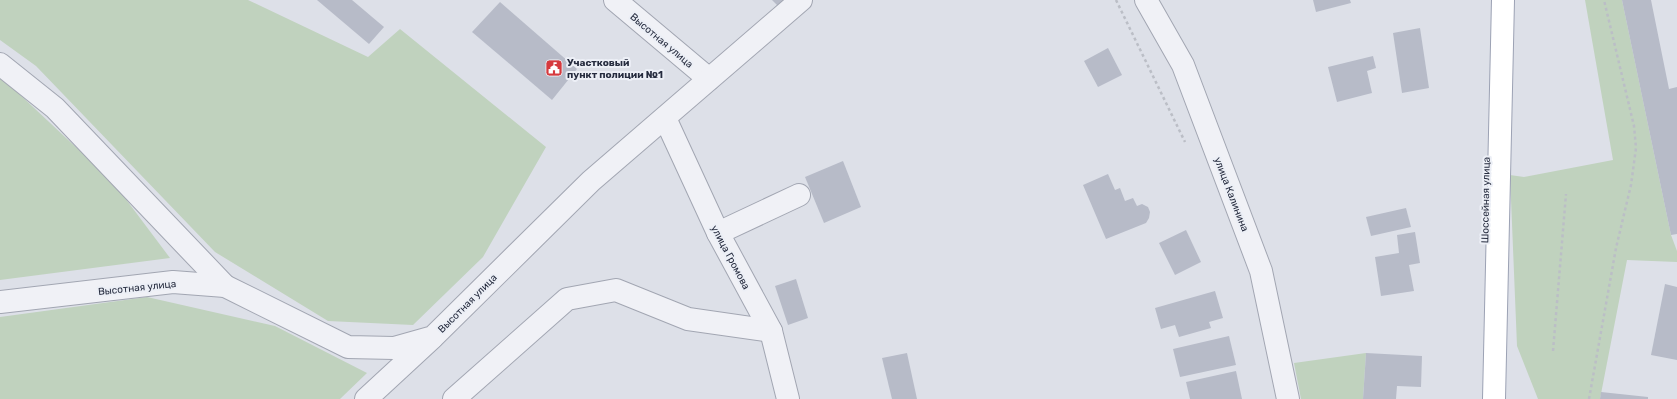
<svg xmlns="http://www.w3.org/2000/svg" width="1677" height="399" font-family="Rubik,sans-serif">
  <style>
    .green { fill: #c0d2be }
    .building { fill: #b7bbc8 }
    .lines { fill: none; stroke-linecap: round; stroke-linejoin: round }
    .minor-casing { stroke: #a2a6b2; stroke-width: 24 }
    .major-casing { stroke: #9ca2b4; stroke-width: 24 }
    .path { stroke: #bbbec6; stroke-width: 2.5; stroke-dasharray: 3 3; stroke-linecap: butt }
    .minor { stroke: #f0f1f6; stroke-width: 22 }
    .major { stroke: #fff; stroke-width: 22 }
    .labels { text-anchor: middle; stroke-width: 4; stroke-linejoin: round; paint-order: stroke }
    .street-label { font-size: 10px; fill: #262c3f; stroke: #eceff6 }
    .poi-label { font-size: 10px; font-weight: bold; fill: #262c3f; stroke: #eceff6; text-anchor: start }
  </style>
  <rect width="100%" height="100%" fill="#dde0e8"/>
  <!-- green -->
  <g class="green">
    <polygon points="0,0 248,0 368,57 400,29 546,147 483,257 413,325 328,321 215,252 36,66 0,40"/>
    <polygon points="1585,0 1622,0 1671,235 1677,251 1677,262 1627,260 1600,399 1538,399 1517,346 1510,175 1524,177 1613,160"/>
    <polygon points="0,76 113,182 170,258 0,280"/>
    <polygon points="147,297 275,326 367,373 340,399 0,399 0,317"/>
    <polygon points="1366,353 1363,399 1301,399 1294,363"/>
  </g>
  <!-- building -->
  <g class="building">
    <polygon points="317,0 352,0 384,27 369,44"/>
    <polygon points="772,0 785,0 778,6"/>
    <polygon points="1313,0 1350,0 1351,3 1316,12"/>
    <polygon points="1622,0 1651,0 1669,89 1677,87 1677,234 1671,235"/>
    <polygon points="500,2 577,69 552,100 472,32"/>
    <polygon points="1420,28 1429,88 1402,93 1393,33"/>
    <polygon points="1108,48 1122,75 1098,87 1084,61"/>
    <polygon points="1373,56 1376,68 1367,71 1372,93 1337,102 1328,67"/>
    <polygon points="843,161 861,207 824,223 805,177"/>
    <polygon points="1108,174 1115,190 1120,188 1125,201 1133,198 1137,206 1142,204 1148,207 1150,212 1149,218 1146,223 1106,239 1083,185"/>
    <polygon points="1406,208 1411,227 1371,236 1366,217"/>
    <polygon points="1186,230 1201,262 1175,275 1159,243"/>
    <polygon points="1415,232 1420,263 1409,265 1414,291 1381,296 1375,257 1399,253 1397,235"/>
    <polygon points="796,279 808,318 788,325 775,286"/>
    <polygon points="1665,284 1677,287 1677,360 1651,355"/>
    <polygon points="1215,291 1223,318 1209,322 1211,328 1179,337 1175,325 1161,329 1155,308"/>
    <polygon points="1229,336 1236,365 1180,377 1173,349"/>
    <polygon points="907,353 917,399 892,399 882,358"/>
    <polygon points="1366,353 1422,356 1421,387 1397,386 1396,399 1363,399"/>
    <polygon points="1236,371 1242,399 1190,399 1186,382"/>
    <polygon points="1601,392 1648,397 1648,399 1600,399"/>
  </g>
  <g class="lines">
    <!-- minor casing -->
    <g class="minor-casing">
      <g id="minor">
        <polyline points="615,0 709,79"/>
        <polyline points="1146,0 1183,65 1261,271 1288,399"/>
        <polyline points="0,64 55,108 225,286"/>
        <polyline points="665,118 718,233 771,331 788,399"/>
        <polyline points="718,233 799,195"/>
        <polyline points="0,302 173,282 225,286 348,347 394,348 433,337 591,181 801,0"/>
        <polyline points="366,399 431,339"/>
        <polyline points="454,399 567,299 616,290 688,319 771,331"/>
      </g>
    </g>
    <!-- major casing -->
    <g class="major-casing">
      <polyline id="major" points="1494,399 1503,0"/>
    </g>
    <!-- path -->
    <g class="path">
      <polyline points="1116,0 1185,142"/>
      <polyline points="1553,351 1566,194"/>
      <polyline points="1589,399 1616,248 1631,185 1636,148 1634,126 1604,0"/>
    </g>
    <!-- minor -->
    <use href="#minor" class="minor"/>
    <!-- major -->
    <use href="#major" class="major"/>
  </g>
  <!-- icons -->
  <defs>
    <g id="civic-square" transform="scale(0.9)"><rect x="-9" y="-9" width="18" height="18" rx="4" fill="#d6393d" stroke="#eceff6"/><path d="M-.6-6.5H3V-4.5H.6V-3L4-1V1h2V6H-6V1h2V-1L-.6-3ZM-1.2 2.5V6h2.4V2.5Z" fill="#fff"/></g>
  </defs>
  <g fill-rule="evenodd">
    <use href="#civic-square" x="554" y="68"/>
  </g>
  <g class="labels">
    <!-- street labels -->
    <g class="street-label">
      <text transform="translate(662 40) rotate(40)" y="4">Высотная улица</text>
      <text transform="translate(1232 194) rotate(69)" y="4">улица Калинина</text>
      <text transform="translate(1485 200) rotate(-89)" y="4">Шоссейная улица</text>
      <text transform="translate(731 257) rotate(62)" y="4">улица Громова</text>
      <text transform="translate(137 287) rotate(-6)" y="4">Высотная улица</text>
      <text transform="translate(467 303) rotate(-45)" y="4">Высотная улица</text>
    </g>
    <!-- poi labels -->
    <g class="poi-label">
      <text x="567" y="66">Участковый<tspan x="567" dy="12">пункт полиции №1</tspan></text>
    </g>
  </g>
</svg>
